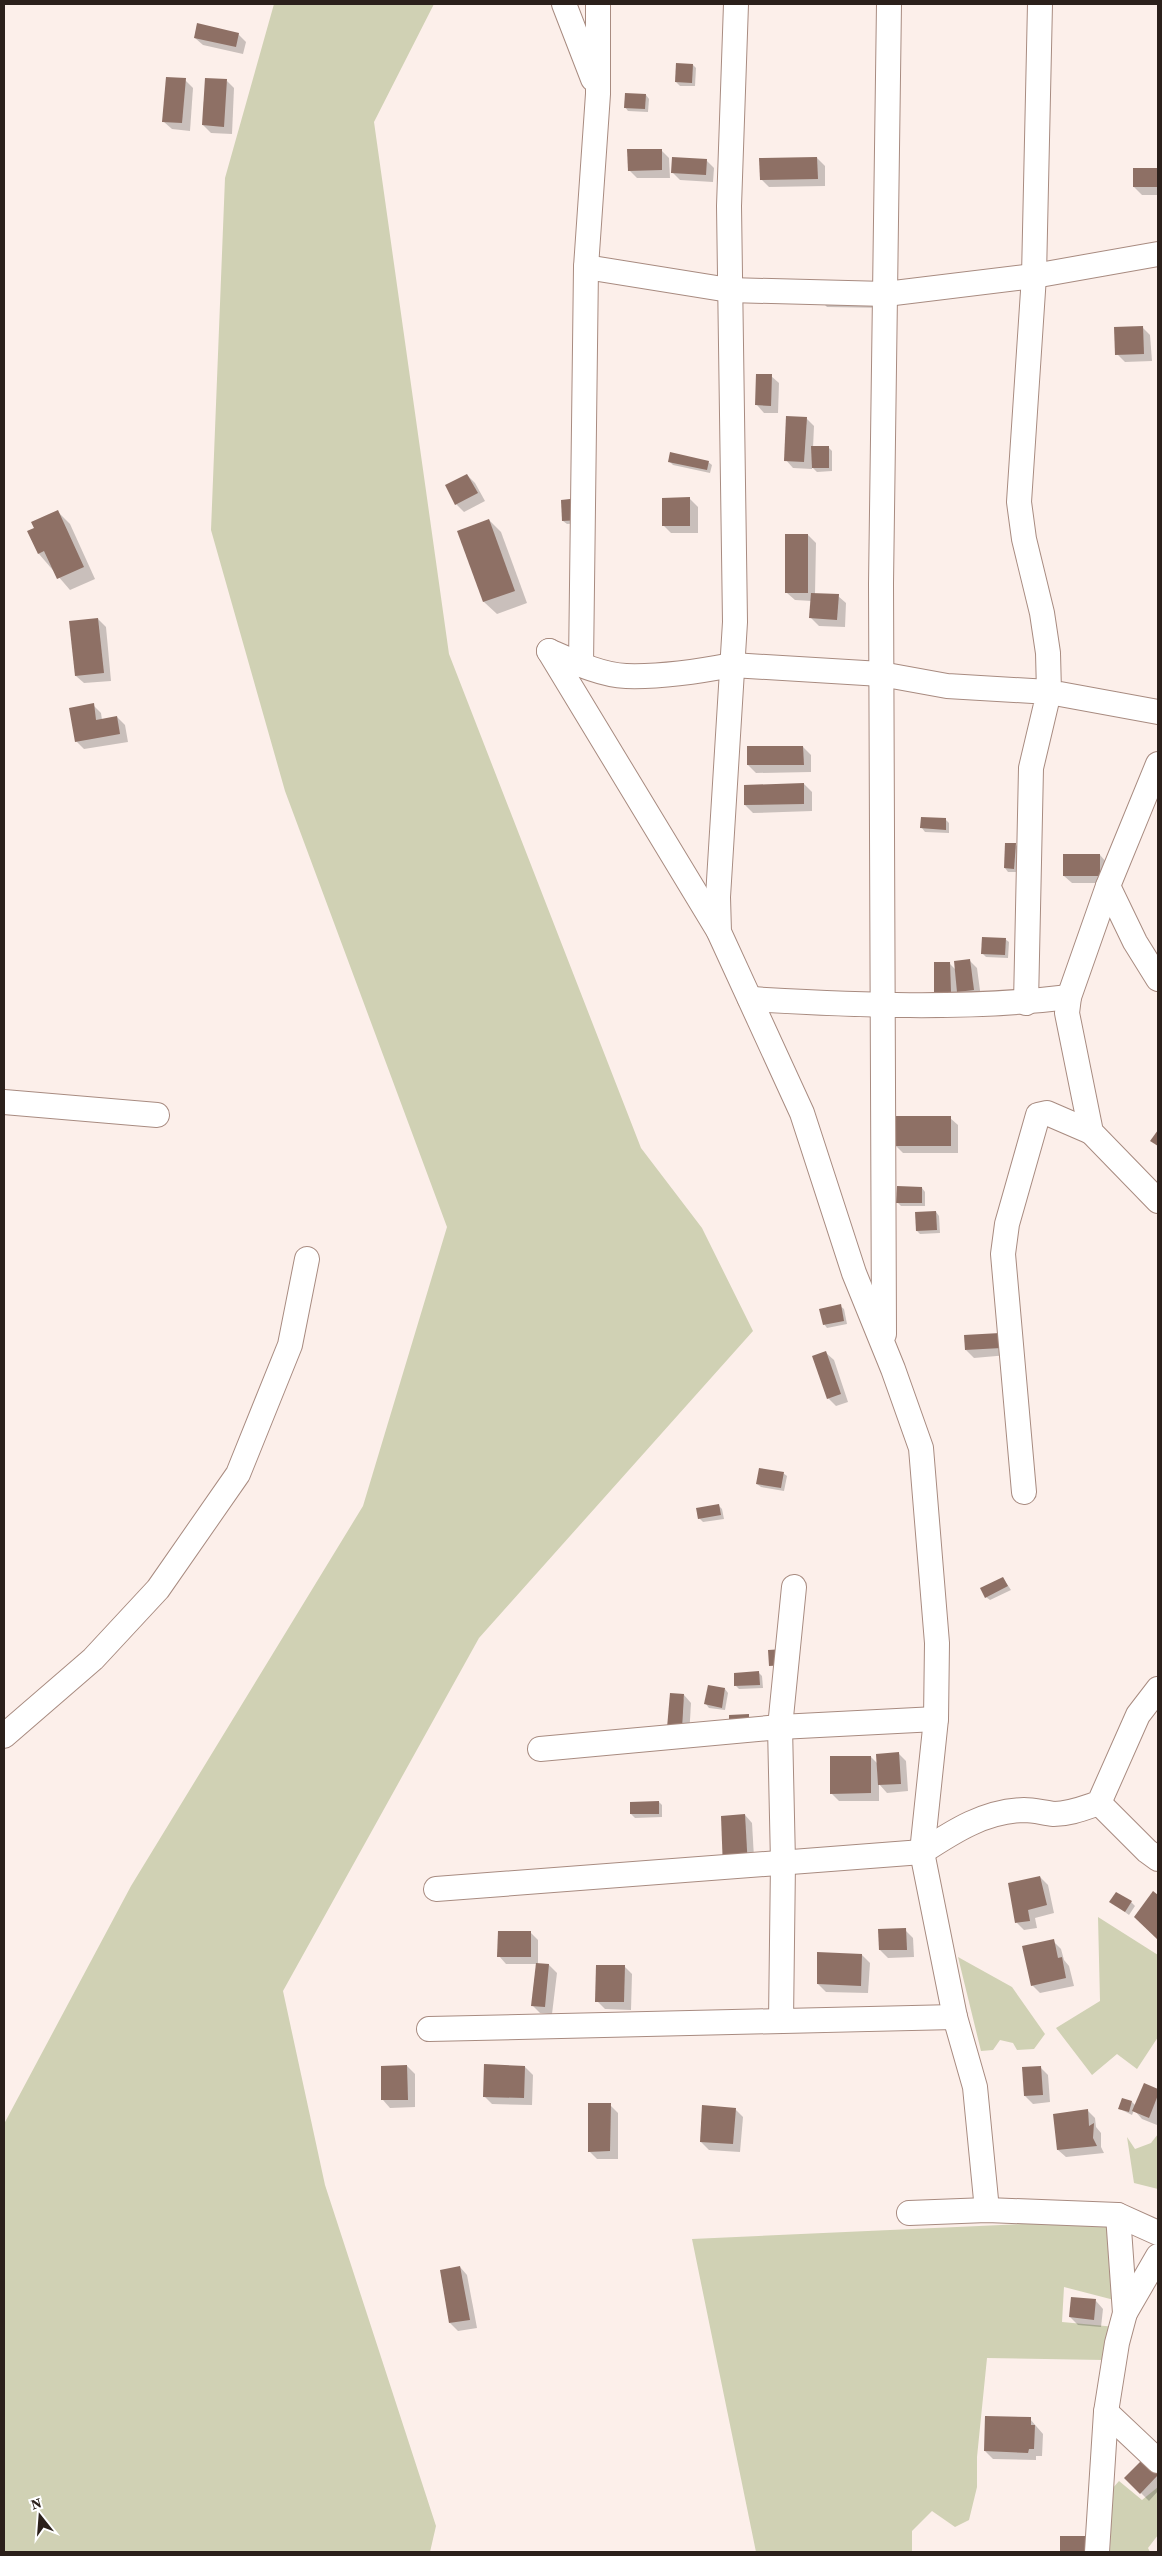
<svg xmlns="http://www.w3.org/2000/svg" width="1162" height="2556" font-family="'Source Serif 4',serif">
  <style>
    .green { fill: #d0d1b4 }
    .shadow { fill: #0003 }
    .building { fill: #8e7065 }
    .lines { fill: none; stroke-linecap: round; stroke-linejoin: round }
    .street-casing { stroke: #a88b80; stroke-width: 26 }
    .street { stroke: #fff; stroke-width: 24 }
  </style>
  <rect width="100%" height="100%" fill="#fcefea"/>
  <!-- green -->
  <g class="green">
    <polygon points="274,4 434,4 374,122 449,654 641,1148 702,1228 753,1331 479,1638 283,1991 325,2185 436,2526 430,2552 4,2552 4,2124 131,1886 363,1506 447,1227 285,791 211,530 225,178"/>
    <polygon points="1098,1917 1158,1955 1158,2037 1137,2069 1117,2054 1092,2075 1056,2028 1100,2001"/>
    <polygon points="958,1957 1012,1987 1045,2034 1034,2049 1017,2050 1013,2043 1000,2040 993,2050 981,2051"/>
    <polygon points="1158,2134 1158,2189 1134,2183 1127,2137 1135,2149 1151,2143"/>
    <polygon points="1112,2220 1118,2301 1064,2287 1062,2322 1116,2327 1104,2360 987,2358 977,2457 977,2487 969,2520 955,2527 932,2511 912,2531 912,2552 756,2552 692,2239"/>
    <polygon points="1119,2481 1142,2500 1158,2487 1158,2535 1148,2548 1150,2552 1110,2552 1112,2489"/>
  </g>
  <!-- shadow -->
  <g class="shadow">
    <polygon points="238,34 246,42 243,54 203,45 195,38"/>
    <polygon points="693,65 696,68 695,86 680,86 676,82"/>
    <polygon points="185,80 193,88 190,131 172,129 164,122"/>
    <polygon points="227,81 234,88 232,134 211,133 203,125"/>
    <polygon points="646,95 649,99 648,112 628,111 625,107"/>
    <polygon points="661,150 669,158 670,178 637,178 629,170"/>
    <polygon points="817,158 825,166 825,186 769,187 761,179"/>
    <polygon points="706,160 714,168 713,182 680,180 672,172"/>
    <polygon points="1134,169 1158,169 1158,195 1142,195 1134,187"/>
    <polygon points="819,288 887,308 827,307 819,299"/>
    <polygon points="1142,327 1150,335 1152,361 1125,362 1117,354"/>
    <polygon points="771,376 779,383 778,413 764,413 757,405"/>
    <polygon points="806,418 814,426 813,448 828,447 832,451 832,471 817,472 812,467 812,469 793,468 786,460"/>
    <polygon points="669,461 708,462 712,465 710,473 673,465"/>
    <polygon points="467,475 475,483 485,501 464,512 456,504"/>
    <polygon points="690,499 698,507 698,533 671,533 663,525"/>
    <polygon points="562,501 584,523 567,524 563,521"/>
    <polygon points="58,512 70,524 95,579 70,590 39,554 29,532"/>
    <polygon points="489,520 501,532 527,603 497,614 484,602 459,531"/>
    <polygon points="808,535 816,543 815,594 838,596 846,603 845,627 819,626 811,618 812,601 795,600 787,593"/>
    <polygon points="98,619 106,627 111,681 84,683 76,676"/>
    <polygon points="93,705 101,713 102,720 117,717 125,725 128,742 84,749 76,741"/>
    <polygon points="803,747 811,755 811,772 756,773 748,765"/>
    <polygon points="804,784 812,792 812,811 753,813 745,805"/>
    <polygon points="946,820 949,823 949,833 925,832 922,828"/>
    <polygon points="1016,845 1019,848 1018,872 1008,872 1005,868"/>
    <polygon points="1100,855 1107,863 1107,883 1072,883 1064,876"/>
    <polygon points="1005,939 1009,942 1008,958 986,957 983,954"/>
    <polygon points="970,961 977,968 981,998 967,1000 958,991 958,999 943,1000 935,992 950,964 956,970"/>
    <polygon points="950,1118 958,1125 958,1153 903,1153 895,1145"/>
    <polygon points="922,1188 925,1192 925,1206 901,1206 897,1202"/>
    <polygon points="936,1212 939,1216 940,1233 920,1234 917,1231"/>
    <polygon points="840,1306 844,1309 847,1324 827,1328 824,1324"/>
    <polygon points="999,1334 1008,1355 974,1358 966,1350"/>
    <polygon points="826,1353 834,1360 848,1402 836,1406 828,1398"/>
    <polygon points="783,1473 787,1476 784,1491 761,1487 757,1484"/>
    <polygon points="718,1505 722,1509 724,1519 703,1522 699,1518"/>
    <polygon points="1003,1578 1011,1590 990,1600 986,1597"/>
    <polygon points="758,1672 762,1676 763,1688 739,1689 736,1686"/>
    <polygon points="725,1689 728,1693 725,1710 709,1708 706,1704"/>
    <polygon points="684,1695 691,1703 689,1737 677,1736"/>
    <polygon points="898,1753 906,1761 908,1791 887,1793 879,1784 879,1801 839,1801 831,1793 871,1757 878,1764"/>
    <polygon points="659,1802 662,1805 662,1817 635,1818 631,1814"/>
    <polygon points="745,1815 752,1823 755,1875 732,1876"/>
    <polygon points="1040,1877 1048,1885 1054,1913 1035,1918 1037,1928 1024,1930 1016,1922"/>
    <polygon points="1111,1902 1131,1902 1135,1906 1129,1915"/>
    <polygon points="905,1930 913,1938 914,1957 888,1958 880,1950"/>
    <polygon points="530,1932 538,1940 538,1964 549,1965 557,1973 552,2014 540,2013 532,2005 537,1964 506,1964 499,1956"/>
    <polygon points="1053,1941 1061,1949 1064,1960 1069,1966 1074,1986 1040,1993 1032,1985"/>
    <polygon points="862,1955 870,1963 868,1993 826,1992 818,1984"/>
    <polygon points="624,1966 632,1974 631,2010 605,2009 597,2001"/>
    <polygon points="407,2066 415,2074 415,2107 390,2108 383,2100"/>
    <polygon points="525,2067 533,2075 532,2105 492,2104 484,2096"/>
    <polygon points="1040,2067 1048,2075 1050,2102 1033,2104 1025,2096"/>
    <polygon points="1145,2085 1158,2090 1157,2125 1142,2119 1134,2110 1132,2115 1120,2109 1132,2102 1136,2106"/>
    <polygon points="610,2105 618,2113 618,2159 597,2159 589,2151"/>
    <polygon points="735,2109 743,2117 740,2152 709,2150 701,2142"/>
    <polygon points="1087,2110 1095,2118 1096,2127 1101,2133 1101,2147 1104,2153 1066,2157 1058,2150"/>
    <polygon points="460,2267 467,2275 477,2328 458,2331 450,2323"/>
    <polygon points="1096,2301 1103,2309 1101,2327 1078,2325 1070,2317"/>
    <polygon points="1030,2419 1043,2434 1042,2456 1036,2456 1036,2460 993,2459 985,2451"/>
    <polygon points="1158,2468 1158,2491 1149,2501 1126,2478"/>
  </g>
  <!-- building -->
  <g class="building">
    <polygon points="197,23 239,33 236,47 194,38"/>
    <polygon points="676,63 693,64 692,83 675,82"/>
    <polygon points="166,77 186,78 182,123 162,122"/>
    <polygon points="205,78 227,79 224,127 202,125"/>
    <polygon points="625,93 646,94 645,109 624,108"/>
    <polygon points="627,149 662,149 662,170 628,171"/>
    <polygon points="672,157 707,159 706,175 671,173"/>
    <polygon points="817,157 818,179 760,180 759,158"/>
    <rect x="1133" y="168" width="25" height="19"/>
    <polygon points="1143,326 1144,354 1115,355 1114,327"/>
    <polygon points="756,374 772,374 771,406 755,405"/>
    <polygon points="786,416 807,417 804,462 784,461"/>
    <polygon points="811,446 829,446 829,468 812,468"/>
    <polygon points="670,452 709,461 707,470 668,462"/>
    <polygon points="467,474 478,493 455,505 445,485"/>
    <polygon points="690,497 690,526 662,526 662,498"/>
    <polygon points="579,498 580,520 562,521 561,500"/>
    <polygon points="58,510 84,567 57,579 44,551 38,554 27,531 34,528 31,522"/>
    <polygon points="489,519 515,591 483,602 457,531"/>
    <rect x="785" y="534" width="23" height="59"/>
    <polygon points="811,593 839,594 837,620 809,618"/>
    <polygon points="98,618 104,673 75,676 69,621"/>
    <polygon points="94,703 96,720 117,716 120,734 75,742 69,708"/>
    <polygon points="747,746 803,746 804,765 747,765"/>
    <polygon points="804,783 804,804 744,805 744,785"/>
    <polygon points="921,817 946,818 946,830 920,828"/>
    <polygon points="1005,843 1016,843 1014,869 1004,868"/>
    <rect x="1063" y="854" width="37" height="22"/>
    <polygon points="982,937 1006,938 1005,955 981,954"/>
    <polygon points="970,959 974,990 957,992 954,961"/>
    <polygon points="934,962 950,962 951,992 934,992"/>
    <rect x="893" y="1116" width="58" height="30"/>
    <polygon points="1158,1130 1158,1146 1150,1141"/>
    <polygon points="897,1186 922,1187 922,1203 896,1203"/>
    <polygon points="936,1211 937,1230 916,1231 915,1212"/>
    <polygon points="841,1304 844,1321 823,1325 819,1309"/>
    <polygon points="1000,1333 1001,1348 965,1350 964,1335"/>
    <polygon points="826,1351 841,1394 827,1399 812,1356"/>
    <polygon points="759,1468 784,1472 781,1488 756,1484"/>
    <polygon points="719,1504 721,1515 698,1519 696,1508"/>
    <polygon points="1003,1577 1008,1586 985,1598 980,1588"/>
    <polygon points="784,1649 786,1665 769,1666 768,1650"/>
    <polygon points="759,1671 760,1685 734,1686 734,1673"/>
    <polygon points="708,1685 725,1688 722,1708 704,1704"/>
    <polygon points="670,1693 684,1694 682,1729 667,1728"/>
    <polygon points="749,1714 749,1725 729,1726 729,1715"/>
    <polygon points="899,1752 901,1784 878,1785 876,1754"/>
    <polygon points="830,1756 871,1756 871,1793 830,1794"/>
    <polygon points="659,1801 659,1814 630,1814 630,1802"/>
    <polygon points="745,1814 748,1868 723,1869 721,1816"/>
    <polygon points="1040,1876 1047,1905 1028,1910 1030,1921 1015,1923 1008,1883"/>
    <polygon points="1153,1891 1158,1895 1158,1940 1134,1917"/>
    <polygon points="1116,1892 1132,1901 1125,1912 1109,1902"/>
    <polygon points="906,1928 907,1950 879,1950 878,1929"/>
    <polygon points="498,1931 531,1931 531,1957 497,1957"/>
    <polygon points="1054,1939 1058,1958 1062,1957 1066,1978 1031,1986 1022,1946"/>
    <polygon points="817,1952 862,1954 861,1986 817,1984"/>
    <polygon points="536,1963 549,1964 545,2007 531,2006"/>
    <polygon points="596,1965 625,1965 624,2002 595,2002"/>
    <polygon points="484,2064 525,2066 524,2098 483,2097"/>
    <polygon points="407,2065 408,2100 381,2100 381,2066"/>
    <polygon points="1041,2066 1043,2095 1024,2096 1022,2067"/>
    <polygon points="1144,2083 1158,2089 1158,2095 1149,2118 1132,2111"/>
    <polygon points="1122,2098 1132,2101 1129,2112 1118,2109"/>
    <polygon points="588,2103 611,2103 610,2151 588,2152"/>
    <polygon points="702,2105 736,2108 733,2144 700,2142"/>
    <polygon points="1088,2109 1089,2126 1094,2123 1093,2138 1097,2146 1057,2150 1053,2114"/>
    <polygon points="460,2266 470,2320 449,2323 440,2270"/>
    <polygon points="1071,2297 1096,2299 1094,2320 1069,2317"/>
    <polygon points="985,2416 1031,2417 1031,2425 1035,2425 1034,2449 1029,2449 1028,2453 984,2451"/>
    <polygon points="1147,2455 1158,2467 1158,2475 1140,2494 1124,2478"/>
    <rect x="1060" y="2536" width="32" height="16"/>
  </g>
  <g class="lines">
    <!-- street casing -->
    <g class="street-casing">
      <g id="street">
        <polyline points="564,4 593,79"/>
        <polyline points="736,4 729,206 735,622 718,897 719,932 802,1113 854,1273 893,1369 921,1448 937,1643 936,1719 922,1852 955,2017 975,2087 987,2210"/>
        <polyline points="1040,4 1034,276 1019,502 1024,539 1042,613 1048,653 1049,692 1158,712"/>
        <polyline points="586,267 729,290 886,294 1034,276 1158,254"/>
        <path d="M549 651C572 661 600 675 626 676 657 677 701 671 732 665L881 674 947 686 1049 692 1031 768 1026 1003"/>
        <polyline points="549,651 718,930"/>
        <polyline points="581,665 586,267 598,94 598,4"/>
        <polyline points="1158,764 1108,886 1069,997 1067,1013 1091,1132 1158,1201"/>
        <polyline points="1108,886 1135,942 1158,979"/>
        <path d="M750 999C857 1005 963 1010 1069 997"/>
        <polyline points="4,1102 157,1115"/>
        <polyline points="884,1334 881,584 889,4"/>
        <polyline points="1024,1492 1003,1254 1007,1224 1038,1115 1047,1113 1091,1132"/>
        <polyline points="4,1736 93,1659 158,1589 238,1474 290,1345 307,1259"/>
        <polyline points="540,1749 780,1727 936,1719"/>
        <polyline points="1099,1803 1147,1851 1158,1859"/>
        <path d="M436 1889 922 1852C954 1831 985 1811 1024 1810 1034 1810 1044 1813 1054 1814 1070 1814 1084 1808 1099 1803L1138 1715 1158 1689"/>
        <polyline points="781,2021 783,1862 780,1727 794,1587"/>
        <polyline points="429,2029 955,2017"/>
        <polyline points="909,2213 987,2210 1118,2215 1158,2233"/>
        <polyline points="1125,2313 1158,2256"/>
        <polyline points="1106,2412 1158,2461"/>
        <polyline points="1097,2552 1106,2412 1117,2343 1125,2313 1118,2215"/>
      </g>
    </g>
    <!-- street -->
    <use href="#street" class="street"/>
  </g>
  <!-- border -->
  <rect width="1162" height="2556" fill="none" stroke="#2b201b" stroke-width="10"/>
  <!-- north arrow -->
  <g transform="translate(40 2516) rotate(343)" stroke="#ffffff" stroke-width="4" paint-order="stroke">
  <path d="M0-4L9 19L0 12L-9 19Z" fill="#2b201b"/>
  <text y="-8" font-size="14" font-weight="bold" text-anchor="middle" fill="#2b201b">N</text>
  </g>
</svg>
